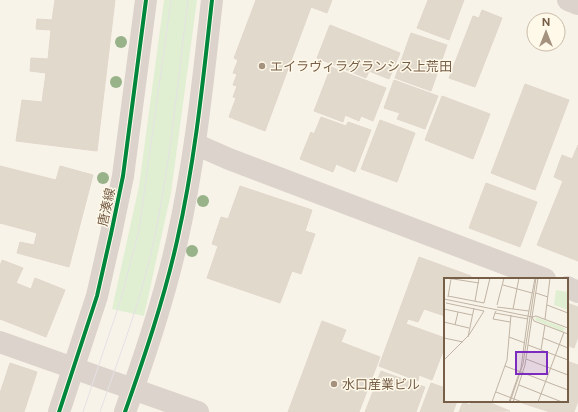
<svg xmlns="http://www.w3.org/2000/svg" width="578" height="412" font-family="'Public Sans','Noto Sans JP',sans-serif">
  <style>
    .green { fill: #e0efd2 }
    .building { fill: #e2d9cd; stroke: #e1d7ca }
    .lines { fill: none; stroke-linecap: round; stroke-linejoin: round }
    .minor { stroke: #dbd3cc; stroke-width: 22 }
    .tram { stroke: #e5e1e5; stroke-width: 1 }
    .cycleway-casing { stroke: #fff9ea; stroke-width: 6 }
    .cycleway { stroke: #00873e; stroke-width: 4 }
    .tree { fill: #98b38a }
    .poi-dot { fill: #a4927f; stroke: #fff9ea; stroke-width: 1.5 }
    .labels { text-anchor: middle; stroke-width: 3; stroke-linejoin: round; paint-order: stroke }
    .poi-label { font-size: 13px; fill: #775e47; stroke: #fff9ea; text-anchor: start }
    .street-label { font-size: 13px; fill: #775e47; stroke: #fff9ea }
    .inset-road { fill: none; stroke: #c0b3a3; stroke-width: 1 }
    .view { fill: #7b2cbf; fill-opacity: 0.15; stroke: #7b2cbf; stroke-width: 2 }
    .inset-edge { fill: none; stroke: #775e47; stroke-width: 2 }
  </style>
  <rect width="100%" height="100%" fill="#f8f3e8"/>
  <!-- green -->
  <polygon class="green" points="164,0 197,0 171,193 144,316 112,309 139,186"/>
  <!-- building -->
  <g class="building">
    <polygon points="55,0 115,0 97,151 16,141 22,100 42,102 46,73 30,71 31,58 48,59 51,30 36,29 37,19 52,20"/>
    <polygon points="256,0 332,0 327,13 311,7 265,131 229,117 236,98 233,97 237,86 233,85 237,74 233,73 238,60 234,58"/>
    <polygon points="428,0 464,0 449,40 417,28"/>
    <polygon points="482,10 502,18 475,87 449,78 473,16 479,18"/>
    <polygon points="330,25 400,53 389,79 369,71 366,78 317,58"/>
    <polygon points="411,33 447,45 431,91 395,78"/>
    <polygon points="331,67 386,88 373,121 361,116 359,121 345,115 343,122 314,111"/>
    <polygon points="394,80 438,96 425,129 397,119 400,113 384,108"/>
    <polygon points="525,84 569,100 535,190 491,173"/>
    <polygon points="442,96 490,114 473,159 425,140"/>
    <polygon points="321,117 346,126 348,122 371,130 355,172 336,164 333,172 300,159 311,132 314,134"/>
    <polygon points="380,120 415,133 397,182 361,169"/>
    <polygon points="578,145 578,261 537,245 563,181 554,177 562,155 572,159"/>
    <polygon points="0,166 56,180 60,166 93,175 69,267 17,253 20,242 34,245 37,233 0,223"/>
    <polygon points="486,183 537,202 520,247 469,228"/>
    <polygon points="240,186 312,210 305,231 315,234 301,274 292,271 280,303 207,278 218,246 212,244 221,217 228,219"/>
    <polygon points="419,257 471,276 470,279 445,279 445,316 424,309 418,322 408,319 406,324 445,338 445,346 432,380 419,375 418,381 379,366"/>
    <polygon points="2,260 23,268 16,283 31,289 35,278 65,290 46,337 0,319 0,266"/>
    <polygon points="567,303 578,307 578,337 574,348 567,345"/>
    <polygon points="322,321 346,330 341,342 380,357 359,412 288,412"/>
    <polygon points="567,361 578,365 578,401 574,412 550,412 522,403 523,401 567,401"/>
    <polygon points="10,363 37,372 24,412 0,412 0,393"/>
    <polygon points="381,371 425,387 416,412 365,412"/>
    <polygon points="431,383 445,388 445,401 457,401 453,412 420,412"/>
    <polygon points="472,401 486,401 510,411 459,412 463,402 470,405"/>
  </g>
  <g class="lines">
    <!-- minor -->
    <g class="minor">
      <polyline points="568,0 578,4"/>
      <polyline points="195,144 229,159 545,279"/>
      <polyline points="567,287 578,292"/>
      <polyline points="0,342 198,412"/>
      <polyline points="59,412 97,296 111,234 123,176 146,0"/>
      <path d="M125 412C145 355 164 299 177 241 195 161 203 81 212 0"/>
    </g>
    <!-- tram -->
    <g class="tram">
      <polyline points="83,412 121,299 139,230 171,0"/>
      <path d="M100 412C120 354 143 296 155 235 171 158 178 78 188 0"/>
    </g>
    <!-- cycleway casing -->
    <g class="cycleway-casing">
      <g id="cycleway">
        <polyline points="59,412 97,296 111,234 123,176 146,0"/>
        <path d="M125 412C145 355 164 299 177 241 195 161 203 81 212 0"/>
      </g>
    </g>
    <!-- cycleway -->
    <use href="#cycleway" class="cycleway"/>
  </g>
  <!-- trees -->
  <g class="tree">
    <circle cx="121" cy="42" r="6"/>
    <circle cx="116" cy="82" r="6"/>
    <circle cx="103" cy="178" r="6"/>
    <circle cx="203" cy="201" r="6"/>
    <circle cx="192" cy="251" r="6"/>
  </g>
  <!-- markers -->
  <g class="poi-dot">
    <circle cx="262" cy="66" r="4"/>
    <circle cx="334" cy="384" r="4"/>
  </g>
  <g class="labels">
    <!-- poi labels -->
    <g class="poi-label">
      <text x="270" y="71">エイラヴィラグランシス上荒田</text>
      <text x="342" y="389">水口産業ビル</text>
    </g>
    <!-- street labels -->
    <g class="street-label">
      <text transform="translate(106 207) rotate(-78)" y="5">唐湊線</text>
    </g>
  </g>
  <!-- overview -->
  <g transform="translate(444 278)">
    <rect width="124" height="124" fill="#f8f3e8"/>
    <path d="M112 12 124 14V32L110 27ZM92 39 121 50 119 54 91 42Z" fill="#e0efd2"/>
    <path class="inset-road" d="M3 0 35 5M59 7 88 15M92 15 104 19M4 18 40 25M4 19 7 1M0 21 88 39 94 0M31 23 35 0M40 25 46 0M53 27 60 0M103 27 124 35M53 29 85 33M0 31 28 37M69 31 75 0M52 33 51 35 84 41M51 35 49 41 66 44M84 38 91 0M88 39 90 43 124 56M88 39 92 38 124 50M101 41 106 0M0 44 25 50M11 47 14 34M24 59 30 30M65 59 81 65M0 60 19 64M99 60 124 70M84 67 124 82M97 72 101 47M82 81 124 97M0 82 25 57 40 33 2 25M61 88 124 112M75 107 118 124M52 114 78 124M48 124 63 82 67 37M65 124 77 90 84 38M66 124 79 86 92 0M69 124 81 87 88 39M94 124 120 54"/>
    <path class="view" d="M72 74H103V96H72Z"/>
    <rect width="124" height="124" class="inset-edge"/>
  </g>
  <!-- north arrow -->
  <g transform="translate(546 32)"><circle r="19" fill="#fff9ea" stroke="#c9bba9"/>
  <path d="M0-3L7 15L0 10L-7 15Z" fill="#a4927f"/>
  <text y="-6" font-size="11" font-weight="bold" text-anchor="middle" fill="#775e47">N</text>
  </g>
</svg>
